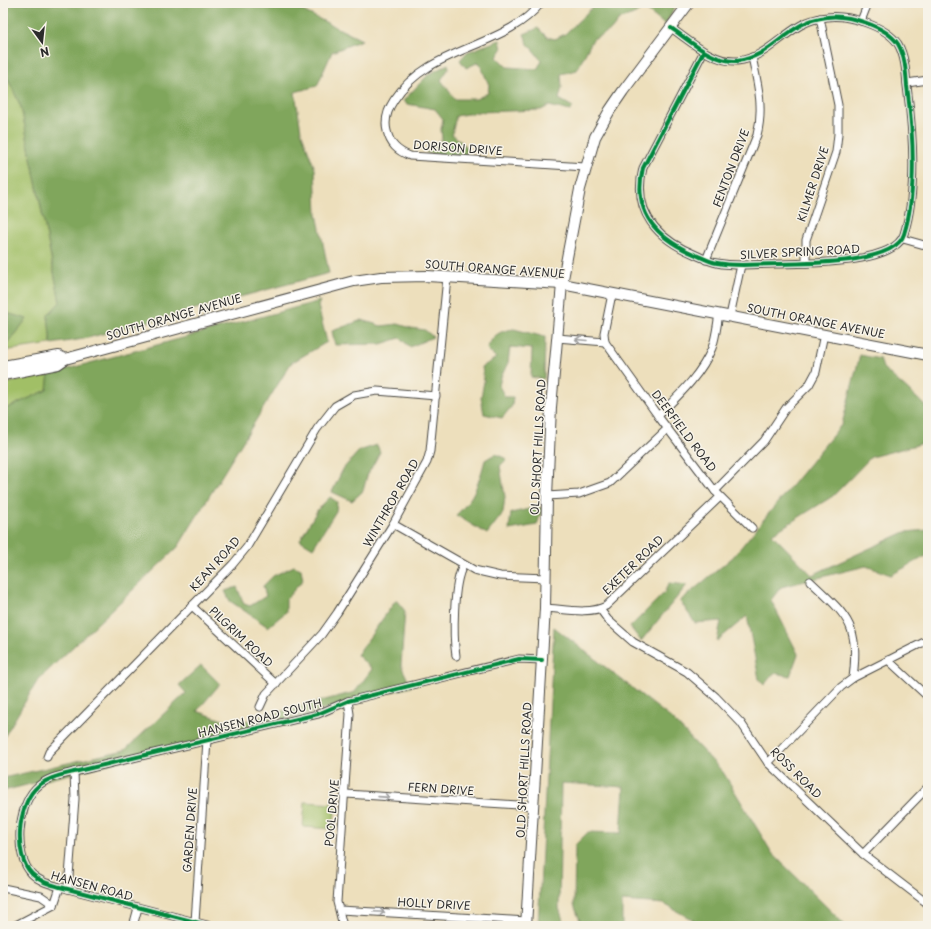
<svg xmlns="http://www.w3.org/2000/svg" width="931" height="929" font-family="'Playpen Sans',sans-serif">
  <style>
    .green { fill: #a1bf66; stroke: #667548 }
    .forest { fill: #80a65b; stroke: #566843 }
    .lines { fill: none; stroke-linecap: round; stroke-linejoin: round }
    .street-casing { stroke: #484641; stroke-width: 9 }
    .primary-casing { stroke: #484641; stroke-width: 12 }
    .street { stroke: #fff; stroke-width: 7 }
    .primary { stroke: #fff; stroke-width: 10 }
    .cycleway-casing { stroke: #f7f3e8; stroke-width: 6 }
    .cycleway { stroke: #00873e; stroke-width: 4 }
    .oneway { stroke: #a0a0a0 }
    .labels { text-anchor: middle; stroke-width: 3; stroke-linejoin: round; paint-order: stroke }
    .street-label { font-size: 11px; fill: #2b2b2b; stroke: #f7f3e8 }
  </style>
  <rect width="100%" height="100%" fill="#f7f3e8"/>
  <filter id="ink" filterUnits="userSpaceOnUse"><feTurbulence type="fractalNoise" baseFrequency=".025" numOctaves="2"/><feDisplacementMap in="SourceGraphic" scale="8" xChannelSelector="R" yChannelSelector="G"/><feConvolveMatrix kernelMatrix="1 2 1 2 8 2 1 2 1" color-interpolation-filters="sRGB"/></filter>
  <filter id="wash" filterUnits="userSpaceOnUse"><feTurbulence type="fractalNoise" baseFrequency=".012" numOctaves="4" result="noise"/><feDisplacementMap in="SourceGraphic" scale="16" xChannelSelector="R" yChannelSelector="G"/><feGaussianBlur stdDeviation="0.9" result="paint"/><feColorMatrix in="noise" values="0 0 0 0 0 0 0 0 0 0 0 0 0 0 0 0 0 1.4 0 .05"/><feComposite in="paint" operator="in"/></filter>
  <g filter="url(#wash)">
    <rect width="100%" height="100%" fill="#eddfbc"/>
    <!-- green -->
    <g class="green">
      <polygon points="3,68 21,107 60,303 48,316 51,344 3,351 3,348 27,319 3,312"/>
      <polygon points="49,374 47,390 3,410 3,384"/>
      <polygon points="305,802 336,804 333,829 303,827"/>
    </g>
    <!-- forest -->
    <g class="forest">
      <polygon points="3,3 287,3 362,40 332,52 317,86 295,92 301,131 315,169 317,214 329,273 84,339 51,344 48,315 60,302 21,107 3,68"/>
      <polygon points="597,3 669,3 675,7 665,25 645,9 619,20 611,30 593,39 577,70 561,74 562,87 559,99 573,107 570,111 549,106 541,110 478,112 456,116 452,134 466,146 466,156 426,153 442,139 441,129 443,119 435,109 407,104 403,101 428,75 448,64 449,68 441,80 455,99 476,99 488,93 489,85 479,62 466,68 460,60 467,52 500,40 502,49 497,57 507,67 537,69 542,61 528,44 524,34 538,28 547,37 555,39 565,34"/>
      <polygon points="320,301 318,306 327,342 291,363 178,547 38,680 3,739 3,410 47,390 49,374"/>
      <polygon points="3,312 27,319 3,348"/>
      <polygon points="362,320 381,326 398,324 411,328 425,330 433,337 410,347 400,338 381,344 335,345 332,331"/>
      <path d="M514 329 545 337 544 379 531 377 532 349 510 347 508 363 501 377 499 386 505 397H513L512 406 502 418 484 414 481 398 484 381 482 367 496 358 487 349C493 334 500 331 514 329Z"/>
      <polygon points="860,355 880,359 883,368 928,408 928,442 871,457 833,496 772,534 812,575 905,532 928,530 928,555 891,575 866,566 781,587 771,600 798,654 790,676 774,673 764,685 759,679 747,616 717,641 721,621 695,623 680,601 733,557 842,424"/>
      <polygon points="377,445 380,452 367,476 363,491 352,501 332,492 343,469 359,451"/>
      <path d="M495 454 507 459 500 466 505 497 503 513 487 534 456 515C474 499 479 482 485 460Z"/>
      <polygon points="330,497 337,502 336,511 313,548 300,540 318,509"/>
      <polygon points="536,505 542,509 537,525 509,530 511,513 529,509"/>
      <polygon points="294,566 301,569 303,580 286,599 286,612 268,627 230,601 225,591 237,587 244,604 250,606 266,596 263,586 273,576"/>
      <polygon points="669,583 687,585 641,641 630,627 664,593"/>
      <polygon points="396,600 405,611 401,665 411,687 3,791 3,778 125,750 186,693 179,685 201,665 220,684 197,711 234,724 355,692 372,669 357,655"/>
      <polygon points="554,627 672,719 723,772 772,853 846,926 702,925 664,904 622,901 622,926 582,926 574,905 575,845 588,832 621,833 624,787 561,783 559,908 565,926 538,926"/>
    </g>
  </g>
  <g filter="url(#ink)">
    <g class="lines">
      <!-- street casing -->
      <g class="street-casing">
        <g id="street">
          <path d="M541 3C533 13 523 21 511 28 471 51 421 58 394 100 388 109 384 119 387 131 390 144 397 151 410 156L585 167"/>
          <polyline points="861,21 868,3"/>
          <path d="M671 28C689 40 713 63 737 61 764 58 778 38 801 25 808 21 819 18 827 17 847 14 886 26 898 44 905 56 906 72 907 86 913 131 918 190 904 234 895 265 804 263 776 264 757 264 737 267 717 263 710 262 703 258 696 255 657 239 632 212 643 168L704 51"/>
          <polyline points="907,83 928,80"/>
          <polyline points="903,239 928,246"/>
          <path d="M706 260 757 135C764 108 758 85 752 57"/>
          <polyline points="806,263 806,240 836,152 838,134 838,105 820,18"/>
          <polyline points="612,294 604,333 605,342 658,416 715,491 752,528"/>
          <polyline points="730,316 741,265"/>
          <polyline points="557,338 605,342"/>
          <path d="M658 416C678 396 701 375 712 348 716 337 717 325 719 314"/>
          <polyline points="715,491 764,441 786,408 809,385 816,372 824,334"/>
          <polyline points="547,496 579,494 610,483 667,429"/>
          <polyline points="393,524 474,570 500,576 546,578"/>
          <polyline points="192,606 276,684"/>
          <path d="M545 608C564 609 589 615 606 606L720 497"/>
          <polyline points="600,609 608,620 633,642 687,672 716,697 741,723 768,763 863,854 928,904"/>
          <path d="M456 656C453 636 453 583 463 566"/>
          <polyline points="888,660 928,697"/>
          <polyline points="853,678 928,640"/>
          <polyline points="260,707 266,694 322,634 337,613 393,524 427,462 430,451 447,277"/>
          <polyline points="47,757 49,752 233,564 247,547 317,429 335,406 354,395 377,391 436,396"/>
          <path d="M768 763 841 687 853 678C860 624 847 616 810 581"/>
          <polyline points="346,794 534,806"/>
          <polyline points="863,854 928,787"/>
          <polyline points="3,888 41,896 54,905 60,887"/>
          <polyline points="68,889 75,799 74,772"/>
          <polyline points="340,910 527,921"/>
          <polyline points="195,922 207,740"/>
          <polyline points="14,926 54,905"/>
          <polyline points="133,926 138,908"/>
          <path d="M211 926 60 887C50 884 40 882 32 874 13 855 18 807 35 789 45 778 61 775 74 772L318 714 348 701 519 659 542 660"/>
          <polyline points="343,926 337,902 350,714 348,701"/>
        </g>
      </g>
      <!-- primary casing -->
      <g class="primary-casing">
        <g id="primary">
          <polyline points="3,366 59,356 65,359"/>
          <polyline points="3,375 58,364 65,359 354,281 381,277 427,276 562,284 928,355"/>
          <polyline points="526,926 545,608 547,496 551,407 562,284 580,189 595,137 610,110 623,91 689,3"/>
        </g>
      </g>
      <!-- street -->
      <use href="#street" class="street"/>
      <!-- primary -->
      <use href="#primary" class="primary"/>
      <!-- cycleway casing -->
      <g class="cycleway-casing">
        <g id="cycleway">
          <path d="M671 28C689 40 713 63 737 61 764 58 778 38 801 25 808 21 819 18 827 17 847 14 886 26 898 44 905 56 906 72 907 86 913 131 918 190 904 234 895 265 804 263 776 264 757 264 737 267 717 263 710 262 703 258 696 255 657 239 632 212 643 168L704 51"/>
          <path d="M211 926 60 887C50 884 40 882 32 874 13 855 18 807 35 789 45 778 61 775 74 772L318 714 348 701 519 659 542 660"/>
        </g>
      </g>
      <!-- cycleway -->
      <use href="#cycleway" class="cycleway"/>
    </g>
    <!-- one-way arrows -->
    <defs><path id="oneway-shaft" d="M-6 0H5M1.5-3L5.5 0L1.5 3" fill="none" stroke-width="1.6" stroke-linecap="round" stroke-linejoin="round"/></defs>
    <g class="oneway">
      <use href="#oneway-shaft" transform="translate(581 340) rotate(-175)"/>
      <use href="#oneway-shaft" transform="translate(384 797) rotate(4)"/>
      <use href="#oneway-shaft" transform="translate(379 912) rotate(3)"/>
    </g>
  </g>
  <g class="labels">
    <!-- street labels -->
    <g class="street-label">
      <text transform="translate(458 148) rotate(4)" y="4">DORISON DRIVE</text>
      <text transform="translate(731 168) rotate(-69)" y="4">FENTON DRIVE</text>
      <text transform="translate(813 184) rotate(-72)" y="4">KILMER DRIVE</text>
      <text transform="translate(800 252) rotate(-3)" y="4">SILVER SPRING ROAD</text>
      <text transform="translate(495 269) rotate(4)" y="4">SOUTH ORANGE AVENUE</text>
      <text transform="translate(174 317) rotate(-16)" y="4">SOUTH ORANGE AVENUE</text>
      <text transform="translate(816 321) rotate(11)" y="4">SOUTH ORANGE AVENUE</text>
      <text transform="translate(684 431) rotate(53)" y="4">DEERFIELD ROAD</text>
      <text transform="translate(538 447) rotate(-87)" y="4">OLD SHORT HILLS ROAD</text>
      <text transform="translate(391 503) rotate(-60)" y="4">WINTHROP ROAD</text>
      <text transform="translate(215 564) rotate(-48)" y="4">KEAN ROAD</text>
      <text transform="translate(633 565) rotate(-44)" y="4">EXETER ROAD</text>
      <text transform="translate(241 637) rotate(43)" y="4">PILGRIM ROAD</text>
      <text transform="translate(260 718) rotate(-14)" y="4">HANSEN ROAD SOUTH</text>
      <text transform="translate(524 770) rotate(-87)" y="4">OLD SHORT HILLS ROAD</text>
      <text transform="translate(796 773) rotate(45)" y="4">ROSS ROAD</text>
      <text transform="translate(441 789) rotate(4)" y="4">FERN DRIVE</text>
      <text transform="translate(332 813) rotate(-85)" y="4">POOL DRIVE</text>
      <text transform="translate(190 830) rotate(-86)" y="4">GARDEN DRIVE</text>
      <text transform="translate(92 886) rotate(15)" y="4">HANSEN ROAD</text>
      <text transform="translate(434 904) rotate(3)" y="4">HOLLY DRIVE</text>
    </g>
  </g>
  <!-- margin -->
  <rect width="931" height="929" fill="none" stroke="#f7f3e8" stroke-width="16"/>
  <!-- north arrow -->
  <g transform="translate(42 42) rotate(165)" stroke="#f7f3e8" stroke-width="3" paint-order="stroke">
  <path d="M0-3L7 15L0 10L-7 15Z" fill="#2b2b2b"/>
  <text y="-6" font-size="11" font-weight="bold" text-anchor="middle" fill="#2b2b2b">N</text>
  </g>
</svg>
